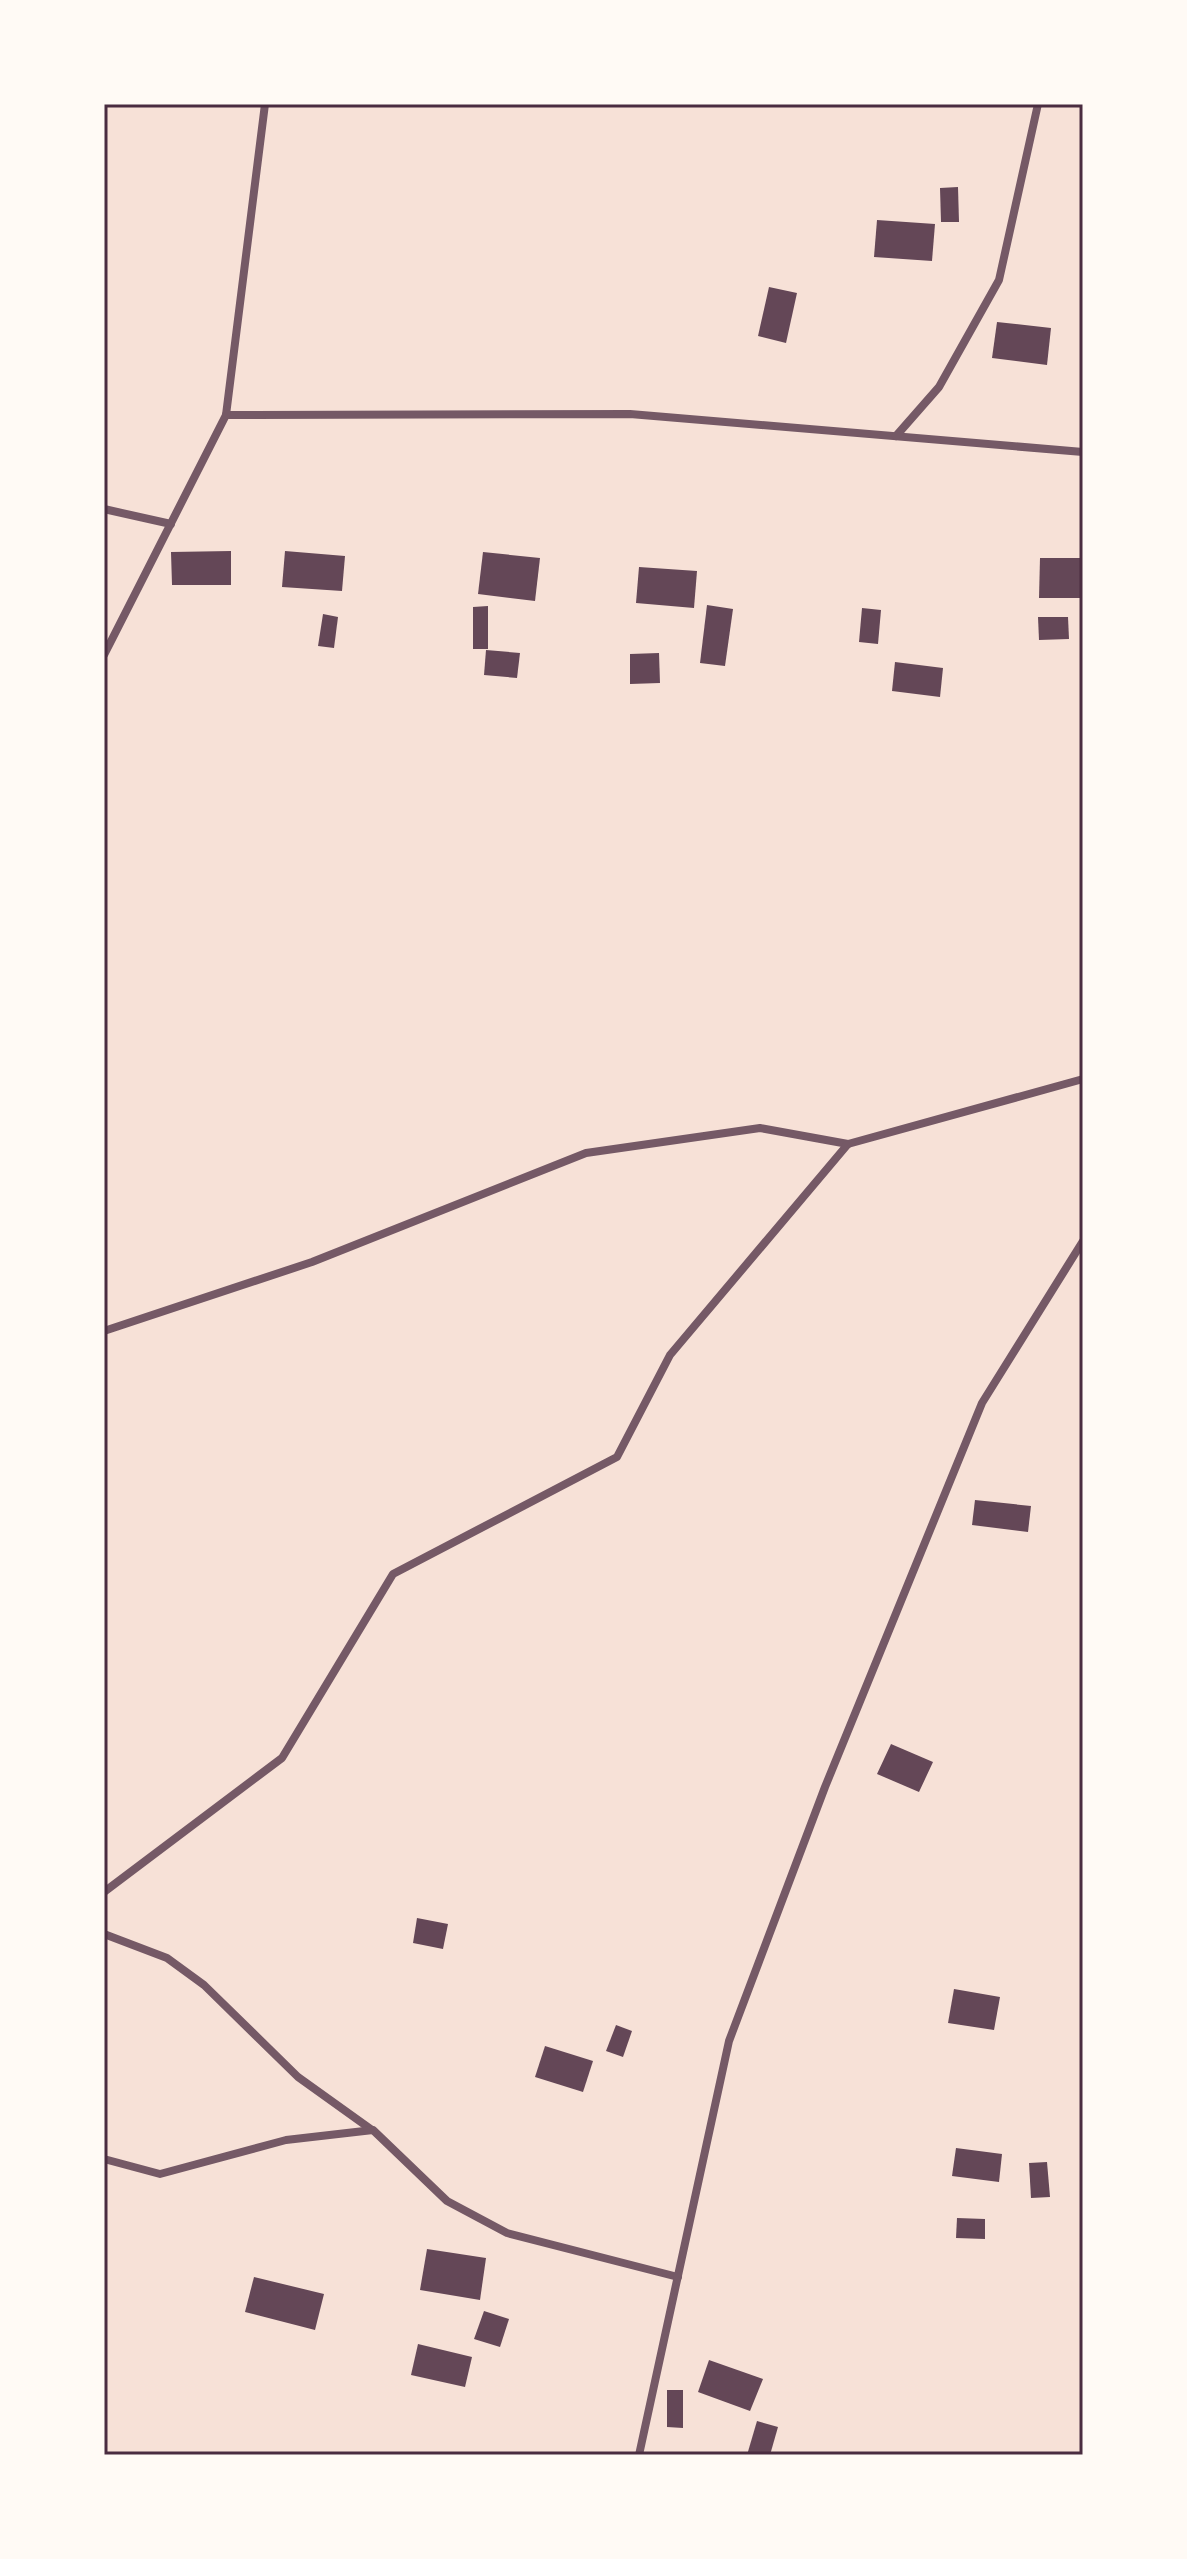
<svg xmlns="http://www.w3.org/2000/svg" width="1187" height="2559" font-family="'PT Sans',sans-serif">
  <style>
    .building { fill: #644757 }
    .lines { fill: none; stroke-linecap: round; stroke-linejoin: round }
    .minor { stroke: #755966; stroke-width: 8 }
    .neatline { fill: none; stroke: #4a2c40; stroke-width: 3 }
  </style>
  <rect width="100%" height="100%" fill="#f7e1d7"/>
  <!-- building -->
  <g class="building">
    <polygon points="958,187 959,222 941,222 940,188"/>
    <polygon points="877,220 935,224 932,261 874,257"/>
    <polygon points="769,287 797,293 786,343 758,336"/>
    <polygon points="997,322 1051,328 1047,365 992,358"/>
    <polygon points="231,551 231,585 172,585 171,552"/>
    <polygon points="285,551 345,556 342,591 282,587"/>
    <polygon points="483,552 540,558 535,601 478,594"/>
    <polygon points="1040,558 1083,558 1083,598 1039,598"/>
    <polygon points="639,567 697,571 694,608 636,603"/>
    <polygon points="707,605 733,609 725,666 700,663"/>
    <polygon points="488,606 488,649 473,649 473,607"/>
    <polygon points="862,608 881,610 878,644 859,642"/>
    <polygon points="323,614 338,617 334,648 318,646"/>
    <polygon points="1038,617 1068,617 1069,639 1039,640"/>
    <polygon points="486,650 520,653 517,678 484,675"/>
    <polygon points="659,653 660,683 630,684 630,654"/>
    <polygon points="895,662 943,668 940,697 892,691"/>
    <polygon points="975,1500 1031,1506 1028,1532 972,1525"/>
    <polygon points="891,1744 933,1762 919,1792 877,1774"/>
    <polygon points="417,1918 448,1924 443,1949 413,1943"/>
    <polygon points="954,1989 1000,1997 994,2030 948,2023"/>
    <polygon points="616,2025 632,2031 623,2057 606,2051"/>
    <polygon points="545,2046 593,2061 583,2092 535,2077"/>
    <polygon points="956,2148 1002,2154 999,2182 952,2176"/>
    <polygon points="1047,2162 1050,2197 1031,2198 1029,2163"/>
    <polygon points="957,2218 985,2219 985,2239 956,2238"/>
    <polygon points="427,2249 486,2258 480,2300 420,2290"/>
    <polygon points="254,2277 324,2294 315,2330 245,2312"/>
    <polygon points="484,2311 509,2319 500,2347 474,2339"/>
    <polygon points="418,2344 472,2357 465,2387 411,2375"/>
    <polygon points="709,2360 763,2379 750,2411 698,2392"/>
    <polygon points="667,2390 683,2390 683,2428 667,2427"/>
    <polygon points="757,2421 778,2427 770,2455 747,2455"/>
  </g>
  <g class="lines">
    <!-- minor -->
    <g class="minor">
      <polyline points="226,415 630,414 1083,452"/>
      <polyline points="896,436 939,387 999,280 1038,104"/>
      <polyline points="104,509 171,524"/>
      <polyline points="104,655 226,415 265,104"/>
      <polyline points="104,1331 312,1262 586,1153 760,1128 848,1144"/>
      <polyline points="104,1892 282,1758 393,1574 617,1457 670,1355 848,1144 1083,1079"/>
      <polyline points="104,1934 167,1958 204,1985 298,2077 372,2130"/>
      <polyline points="104,2159 160,2174 286,2140 373,2130 447,2201 507,2233 678,2277"/>
      <polyline points="639,2455 729,2041 825,1787 982,1403 1083,1241"/>
    </g>
  </g>
  <!-- border -->
  <rect width="1187" height="2559" fill="none" stroke="#fffaf5" stroke-width="212"/>
  <rect x="106" y="106" width="975" height="2347" class="neatline"/>
</svg>
